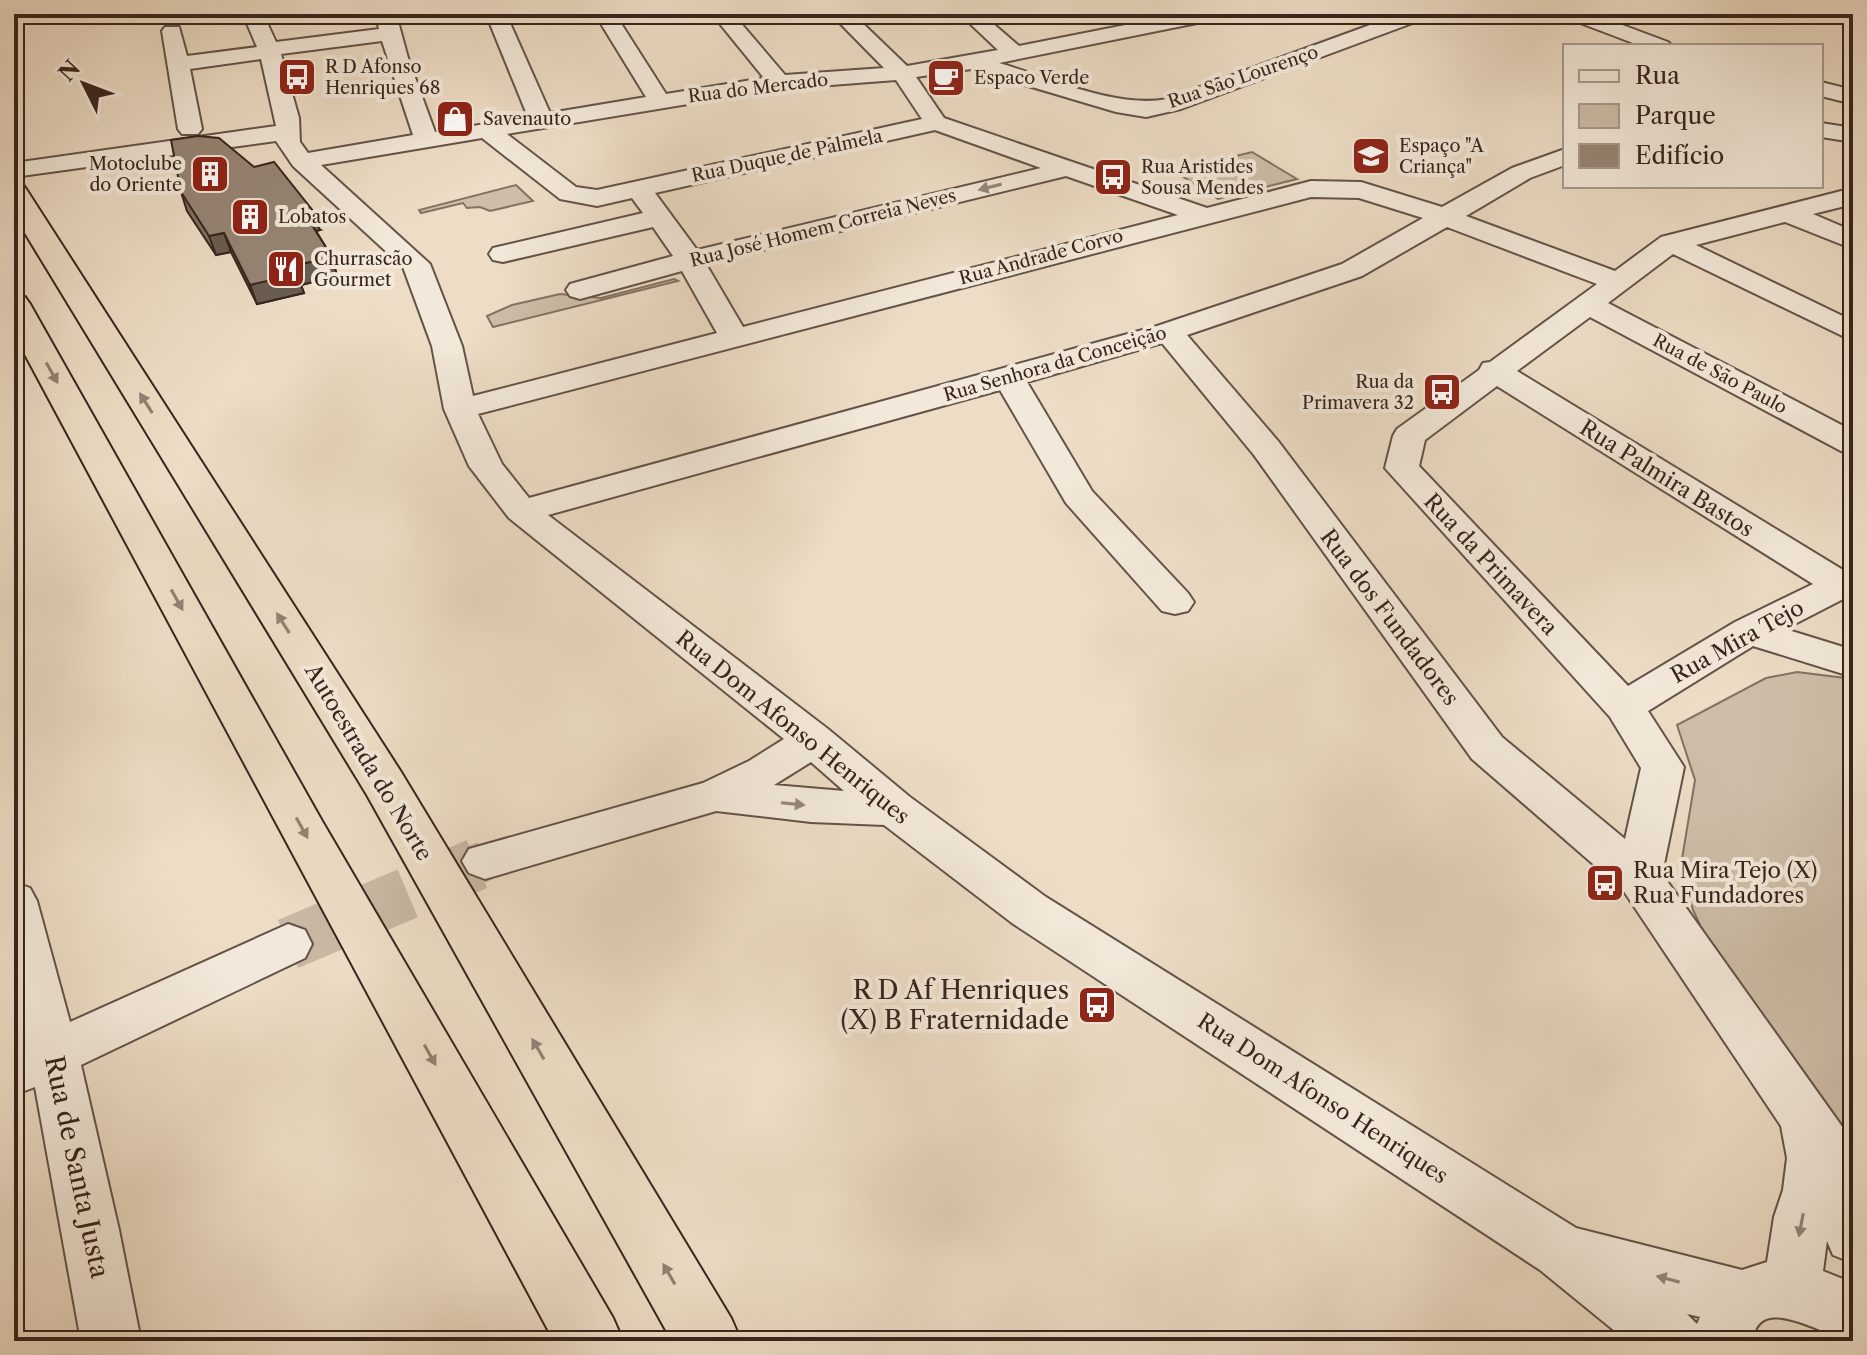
<svg xmlns="http://www.w3.org/2000/svg" width="1867" height="1355" font-family="'Libre Caslon Text',serif">
  <style>
    .green { fill: #cebea9; stroke: #827264; stroke-width: 2 }
    .lines { fill: none; stroke-linecap: round; stroke-linejoin: round }
    .minor-tunnel-far1 { stroke: #c9b8a4; stroke-width: 40; stroke-dasharray: 40 20; stroke-linecap: butt }
    .minor-tunnel { stroke: #c9b8a4; stroke-width: 52; stroke-dasharray: 52 26; stroke-linecap: butt }
    .minor-casing { stroke: #645348; stroke-width: 4 }
    .highway-casing { stroke: #37251e; stroke-width: 4 }
    .minor { fill: #f3e9da; fill-rule: evenodd }
    .highway { fill: #edddc6; fill-rule: evenodd }
    .wall { fill: #817265; stroke: #37251e; stroke-width: 2 }
    .shaded-wall { fill: #695d52; stroke: #37251e; stroke-width: 2 }
    .building { fill: #968575; stroke: #37251e; stroke-width: 2 }
    .oneway { fill: #95877c }
    .oneway2 { fill: #928172 }
    .labels { text-anchor: middle; stroke-width: 8; stroke-linejoin: round; paint-order: stroke }
    .far-poi-label { font-size: 18px; fill: #37251e; stroke: #f3e9da; text-anchor: start }
    .far-street-label { font-size: 18px; fill: #37251e; stroke: #f3e9da }
    .street-label { font-size: 22px; fill: #37251e; stroke: #f3e9da }
    .poi-label { font-size: 22px; fill: #37251e; stroke: #f3e9da; text-anchor: start }
    .near-poi-label { font-size: 26px; fill: #37251e; stroke: #f3e9da; text-anchor: end }
    .near-street-label { font-size: 26px; fill: #37251e; stroke: #f3e9da }
  </style>
  <rect width="100%" height="100%" fill="#edddc6"/>
  <filter id="stains"><feTurbulence type="fractalNoise" baseFrequency=".0025" numOctaves="4"/><feColorMatrix values="0 0 0 0 .2 0 0 0 0 .09 0 0 0 0 .02 0 0 0 .5 -.17"/></filter>
  <radialGradient id="worn" r=".72"><stop offset=".6" stop-color="#630" stop-opacity="0"/><stop offset="1" stop-color="#630" stop-opacity=".3"/></radialGradient>
  <!-- green -->
  <g class="green">
    <polygon points="1252,152 1297,179 1218,199 1174,171"/>
    <polygon points="516,185 533,201 490,211 480,207 467,208 463,203 421,213 419,210"/>
    <polygon points="674,279 678,281 493,327 487,316 512,305 560,294 601,298"/>
    <polygon points="1797,672 1853,679 1853,1146 1708,942 1693,910 1681,865 1695,780 1677,725 1766,678"/>
  </g>
  <g class="lines">
    <!-- minor-tunnel-far1 -->
    <polyline class="minor-tunnel-far1" points="472,866 485,861"/>
    <!-- minor-tunnel -->
    <polyline class="minor-tunnel" points="288,944 477,864"/>
    <!-- minor casing -->
    <g class="minor-casing">
      <g id="minor">
        <path d="M243 14H263L276 42 379 29 376 14H396L408 58 435 132 528 117 486 14H506L550 113 646 97 595 14H615L666 94 764 78 712 14H733L785 75 884 68 831 14H853L907 66 998 50 960 14H982L1019 46 1181 14H1222L1212 20 999 63C1047 77 1117 109 1167 99L1400 14H1429L1426 18 1181 109 1146 117 1116 112 971 69 916 77 944 118 1207 208 1311 181 1361 182 1442 207 1512 168 1565 149V165L1530 178 1466 216 1615 271 1661 237 1853 188V204L1813 214 1853 231V249L1785 222 1696 245 1853 321V341L1673 254 1608 303 1853 431V454L1841 451 1590 317 1517 371 1843 570 1853 567V594L1785 629 1853 650V677L1753 646 1648 711 1684 767 1662 874 1853 1142V1263L1833 1255 1827 1241 1823 1271 1853 1283V1341C1831 1341 1757 1288 1753 1341H1627L1540 1270 1012 923 884 825 811 822 716 811 485 879 469 873 462 861 469 849 703 783 749 761 784 739 509 518 469 466 444 409 432 346 403 267 293 166 276 141 14 177V163L276 126 261 59 190 69 202 129 198 134H182L178 129 162 31 165 27H179L187 56 257 47ZM382 41 413 135 308 153 300 142 299 118 281 54ZM896 80 922 119 597 190 576 187 507 134 779 89ZM935 130 1041 168 697 250 655 193ZM482 138 560 199 597 206 632 198 643 213 493 248 489 254 493 260 503 262 653 227 673 256 570 284 566 290 570 296 580 299 682 271 717 333 473 396 462 346 430 264 321 165ZM1066 176 1178 215 743 327 706 264ZM1311 197 1359 198 1423 218 1342 264 1157 326 529 498 502 464 478 414ZM1447 227 1597 284 1490 362 1483 363 1479 370 1397 429 1393 436 1385 468 1610 717 1641 768 1625 839 1502 737 1278 441 1187 335 1362 276ZM1162 343 1254 455 1472 759 1623 890 1781 1126 1787 1158 1783 1190 1774 1217 1767 1262 1742 1270 1576 1228 1046 897 910 797 828 729 548 515 1000 390 1066 503 1162 611 1175 614 1188 611 1194 602 1188 593 1092 491 1027 382ZM1497 386 1813 584 1735 622 1628 686 1419 466 1425 440ZM811 762 844 791 774 785ZM1687 1314 1700 1317 1697 1324Z"/>
        <polygon points="1564,14 1593,14 1668,42 1672,46 1641,46 1567,18"/>
        <polygon points="1821,82 1853,90 1853,104 1821,96"/>
        <polygon points="1821,123 1853,128 1853,142 1821,137"/>
        <polygon points="14,882 30,888 37,901 70,1022 288,924 305,930 312,944 305,958 81,1065 119,1230 141,1341 81,1341 35,1087 14,1095 14,1048 25,1043 14,997"/>
      </g>
    </g>
    <!-- highway casing -->
    <g class="highway-casing">
      <g id="highway">
        <polygon points="14,184 24,186 28,192 401,772 731,1318 741,1341 672,1341 367,795 14,215"/>
        <polygon points="14,294 25,297 30,304 322,821 613,1318 623,1341 554,1341 14,334"/>
      </g>
    </g>
    <!-- minor -->
    <use href="#minor" class="minor"/>
    <!-- highway -->
    <use href="#highway" class="highway"/>
  </g>
  <!-- wall -->
  <polygon class="wall" points="181,192 320,230 316,231 332,257 337,276 301,285 304,293 257,304 231,252 216,255 187,211"/>
  <!-- shaded-wall -->
  <g class="shaded-wall">
    <polygon points="314,212 320,230 311,232 305,214"/>
    <polygon points="224,233 231,252 216,255 209,236"/>
    <polygon points="332,257 337,276 301,285 304,293 257,304 250,285 293,266"/>
  </g>
  <!-- building -->
  <polygon class="building" points="198,136 219,138 254,167 274,162 314,212 305,214 332,257 293,266 298,274 250,285 224,233 209,236 181,192 171,140"/>
  <!-- one-way arrows -->
  <defs><path id="oneway-solid" d="M-6-.8H1V-3.2L6.5 0L1 3.2V.8H-6Z" transform="scale(2)"/></defs>
  <g class="oneway">
    <use href="#oneway-solid" transform="translate(990 187) rotate(166)"/>
    <use href="#oneway-solid" transform="translate(793 804) rotate(6)"/>
    <use href="#oneway-solid" transform="translate(1801 1225) rotate(101)"/>
    <use href="#oneway-solid" transform="translate(1668 1279) rotate(-165)"/>
  </g>
  <g class="oneway2">
    <use href="#oneway-solid" transform="translate(52 373) rotate(61)"/>
    <use href="#oneway-solid" transform="translate(146 403) rotate(-122)"/>
    <use href="#oneway-solid" transform="translate(177 600) rotate(61)"/>
    <use href="#oneway-solid" transform="translate(283 623) rotate(-122)"/>
    <use href="#oneway-solid" transform="translate(302 828) rotate(61)"/>
    <use href="#oneway-solid" transform="translate(538 1049) rotate(-120)"/>
    <use href="#oneway-solid" transform="translate(430 1055) rotate(61)"/>
    <use href="#oneway-solid" transform="translate(669 1274) rotate(-120)"/>
  </g>
  <!-- icons -->
  <defs>
    <g id="bus-square" transform="scale(2)"><rect x="-9" y="-9" width="18" height="18" rx="4" fill="#8f2418" stroke="#f3e9da"/><path d="M-5-6H5V4H4V6H2V4H-2V6H-4V4H-5ZM-3.5-4V0h7V-4ZM-3.5 1.2v1.5H-2V1.2ZM2 1.2v1.5H3.5V1.2Z" fill="#fff"/></g>
    <g id="cafe-square" transform="scale(2)"><rect x="-9" y="-9" width="18" height="18" rx="4" fill="#8f2418" stroke="#f3e9da"/><path d="M-5.5-4.5H6V0H3Q3 3.5 0 3.5H-2.5Q-5.5 3.5-5.5 0ZM3-3.2v2h1.7v-2ZM-6 4.5H4V6H-6Z" fill="#fff"/></g>
    <g id="shop-square" transform="scale(2)"><rect x="-9" y="-9" width="18" height="18" rx="4" fill="#8f2418" stroke="#f3e9da"/><path d="M-5-2.5h2.3a2.7 3.5 0 0 1 5.4 0H5L5.5 6h-11ZM-1.5-2.5h3a1.5 2.3 0 0 0-3 0Z" fill="#fff"/></g>
    <g id="school-square" transform="scale(2)"><rect x="-9" y="-9" width="18" height="18" rx="4" fill="#8f2418" stroke="#f3e9da"/><path d="M0-5L7-2L0 1L-7-2ZM-4 1L0 2.5L4 1V4Q0 6-4 4Z" fill="#fff"/></g>
    <g id="building-square" transform="scale(2)"><rect x="-9" y="-9" width="18" height="18" rx="4" fill="#8f2418" stroke="#f3e9da"/><path d="M-4-6H4V6H1V3H-1V6H-4ZM-2.5-4.3h1.7v1.8h-1.7ZM.8-4.3h1.7v1.8H.8ZM-2.5-1h1.7V.8h-1.7ZM.8-1h1.7V.8H.8Z" fill="#fff"/></g>
    <g id="restaurant-square" transform="scale(2)"><rect x="-9" y="-9" width="18" height="18" rx="4" fill="#8f2418" stroke="#f3e9da"/><path d="M-5-6h1v4h1v-4h1v4h1v-4h1v5L-1.5 .5V6h-2V.5L-5-1ZM5-6V6H3V1.5H1.5Q1.5-4 5-6Z" fill="#fff"/></g>
  </defs>
  <g fill-rule="evenodd">
    <use href="#bus-square" x="297" y="77"/>
    <use href="#cafe-square" x="946" y="78"/>
    <use href="#shop-square" x="455" y="119"/>
    <use href="#school-square" x="1371" y="156"/>
    <use href="#building-square" x="210" y="174"/>
    <use href="#bus-square" x="1113" y="177"/>
    <use href="#building-square" x="250" y="217"/>
    <use href="#restaurant-square" x="286" y="269"/>
    <use href="#bus-square" x="1442" y="392"/>
    <use href="#bus-square" x="1605" y="883"/>
    <use href="#bus-square" x="1097" y="1005"/>
  </g>
  <g class="labels">
    <!-- far-poi labels -->
    <g class="far-poi-label">
      <text x="325" y="73">R D Afonso<tspan x="325" dy="21">Henriques 68</tspan></text>
      <text x="974" y="84">Espaco Verde</text>
      <text x="483" y="125">Savenauto</text>
      <text x="1399" y="152">Espaço "A<tspan x="1399" dy="21">Criança"</tspan></text>
      <text x="182" y="170" text-anchor="end">Motoclube<tspan x="182" dy="21">do Oriente</tspan></text>
      <text x="1141" y="173">Rua Aristides<tspan x="1141" dy="21">Sousa Mendes</tspan></text>
      <text x="278" y="223">Lobatos</text>
      <text x="314" y="265">Churrascão<tspan x="314" dy="21">Gourmet</tspan></text>
      <text x="1414" y="388" text-anchor="end">Rua da<tspan x="1414" dy="21">Primavera 32</tspan></text>
    </g>
    <!-- far-street labels -->
    <g class="far-street-label">
      <text transform="translate(1243 77) rotate(-19)" y="6">Rua São Lourenço</text>
      <text transform="translate(758 88) rotate(-7)" y="6">Rua do Mercado</text>
      <text transform="translate(787 156) rotate(-12)" y="6">Rua Duque de Palmela</text>
      <text transform="translate(823 228) rotate(-14)" y="6">Rua José Homem Correia Neves</text>
      <text transform="translate(1041 257) rotate(-15)" y="6">Rua Andrade Corvo</text>
      <text transform="translate(1055 364) rotate(-16)" y="6">Rua Senhora da Conceição</text>
      <text transform="translate(1720 374) rotate(28)" y="6">Rua de São Paulo</text>
    </g>
    <!-- street labels -->
    <g class="street-label">
      <text transform="translate(1667 478) rotate(32)" y="8">Rua Palmira Bastos</text>
      <text transform="translate(1491 564) rotate(47)" y="8">Rua da Primavera</text>
      <text transform="translate(1390 617) rotate(53)" y="8">Rua dos Fundadores</text>
      <text transform="translate(1737 641) rotate(-29)" y="8">Rua Mira Tejo</text>
      <text transform="translate(793 727) rotate(39)" y="8">Rua Dom Afonso Henriques</text>
      <text transform="translate(369 762) rotate(59)" y="8">Autoestrada do Norte</text>
      <text transform="translate(1323 1098) rotate(33)" y="8">Rua Dom Afonso Henriques</text>
    </g>
    <!-- poi labels -->
    <g class="poi-label">
      <text x="1633" y="878">Rua Mira Tejo (X)<tspan x="1633" dy="25">Rua Fundadores</tspan></text>
    </g>
    <!-- near-poi labels -->
    <g class="near-poi-label">
      <text x="1069" y="999">R D Af Henriques<tspan x="1069" dy="30">(X) B Fraternidade</tspan></text>
    </g>
    <!-- near-street labels -->
    <g class="near-street-label">
      <text transform="translate(77 1167) rotate(78)" y="9">Rua de Santa Justa</text>
    </g>
  </g>
  <!-- margin -->
  <rect width="1867" height="1355" fill="none" stroke="#edddc6" stroke-width="48"/>
  <rect x="16" y="16" width="1835" height="1323" fill="none" stroke="#37251e" stroke-width="4"/>
  <rect x="24" y="24" width="1819" height="1307" fill="none" stroke="#37251e" stroke-width="2"/>
  <!-- legend -->
  <rect x="1563" y="44" width="260" height="144" fill="#f3e9da" stroke="#a89b8f" stroke-width="2"/>
  <rect x="1579" y="70" width="40" height="12" fill="#f3e9da" stroke="#a89b8f" stroke-width="2"/>
  <text x="1635" y="84" font-size="24" fill="#37251e">Rua</text>
  <rect x="1579" y="104" width="40" height="24" fill="#cebea9" stroke="#a89b8f" stroke-width="2"/>
  <text x="1635" y="124" font-size="24" fill="#37251e">Parque</text>
  <rect x="1579" y="144" width="40" height="24" fill="#968575" stroke="#a89b8f" stroke-width="2"/>
  <text x="1635" y="164" font-size="24" fill="#37251e">Edifício</text>
  <!-- north arrow -->
  <g transform="translate(84 84) rotate(312)" stroke="#f3e9da" stroke-width="6" paint-order="stroke">
  <path d="M0-6L14 30L0 20L-14 30Z" fill="#37251e"/>
  <text y="-12" font-size="22" font-weight="bold" text-anchor="middle" fill="#37251e">N</text>
  </g>
  <rect width="100%" height="100%" filter="url(#stains)"/>
  <rect width="100%" height="100%" fill="url(#worn)"/>
</svg>
